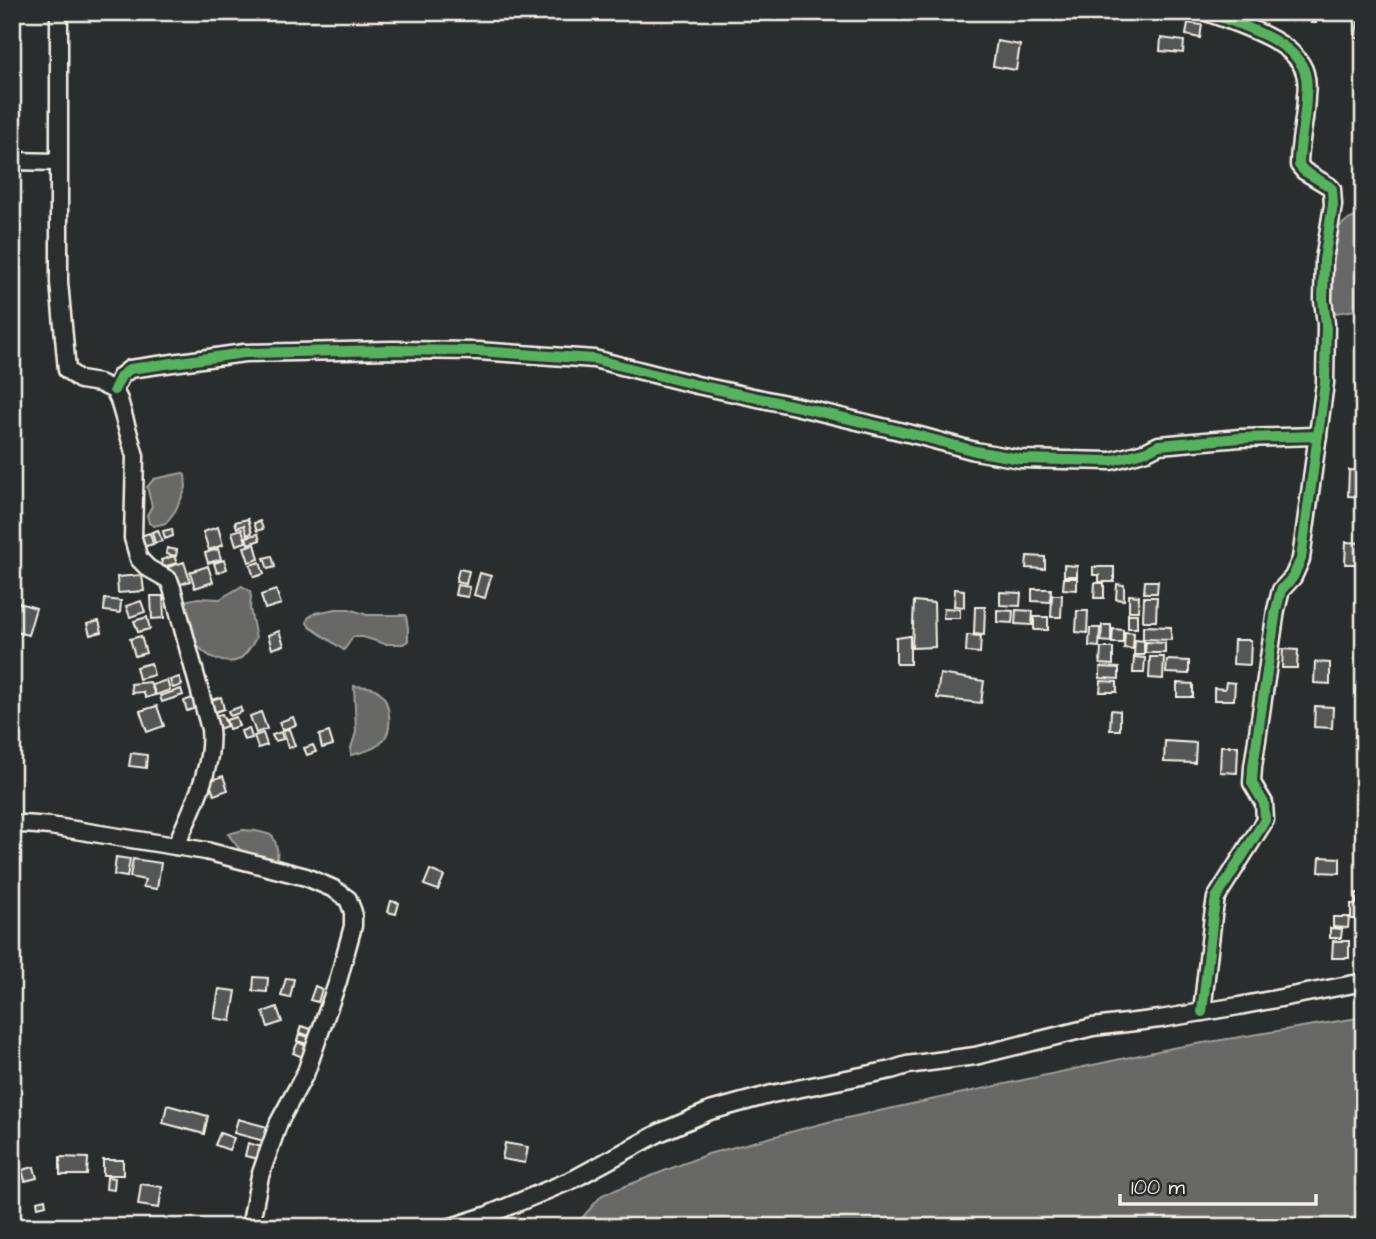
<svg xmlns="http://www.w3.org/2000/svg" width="1376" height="1239" font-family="'Architects Daughter',sans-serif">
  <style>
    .water { fill: #676866; stroke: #9f9f9a; stroke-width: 2 }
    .building { fill: #555756; stroke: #f4f1e8; stroke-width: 2 }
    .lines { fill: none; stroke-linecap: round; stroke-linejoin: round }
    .street-casing { stroke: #f4f1e8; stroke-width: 21 }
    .street { stroke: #2a2d2e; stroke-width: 16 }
    .cycleway-casing { stroke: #2a2d2e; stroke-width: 15 }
    .cycleway { stroke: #56b35d; stroke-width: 10 }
  </style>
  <rect width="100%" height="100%" fill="#2a2d2e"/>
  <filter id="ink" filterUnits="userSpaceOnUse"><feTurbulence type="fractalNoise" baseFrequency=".0143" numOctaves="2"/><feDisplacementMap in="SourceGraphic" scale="14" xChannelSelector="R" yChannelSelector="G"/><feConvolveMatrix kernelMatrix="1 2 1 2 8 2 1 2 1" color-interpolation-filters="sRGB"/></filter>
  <g filter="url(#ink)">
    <!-- water -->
    <g class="water">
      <polygon points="1355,217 1364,217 1364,309 1336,313 1327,297 1339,227 1346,221"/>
      <polygon points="182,473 185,475 186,487 183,495 175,511 166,523 154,526 149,523 147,515 152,506 147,487 154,479"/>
      <path d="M242 586 250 591 251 597 250 609 256 638C252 645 246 656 238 660 224 666 206 656 197 645 189 635 185 621 181 609L184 601 198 598 220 599Z"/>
      <polygon points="336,609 349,609 367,615 406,615 408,628 408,641 403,644 385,644 363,637 353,637 344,650 310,627 307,623 308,618 315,613"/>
      <path d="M354 686C361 687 369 686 375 689 390 696 393 726 385 738 379 748 361 753 351 755V748L356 732Z"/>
      <path d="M243 830 256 831 272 835C277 845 279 852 276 863L244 855 228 834Z"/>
      <polygon points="1364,1017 1364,1227 574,1227 602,1195 708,1154 828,1122 1172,1048"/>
    </g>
    <!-- building -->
    <g class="building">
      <polygon points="1300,12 1317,13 1316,23 1311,23 1312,19 1299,17"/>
      <polygon points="1359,17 1364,18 1364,39 1355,38"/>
      <polygon points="1188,23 1202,25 1200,38 1186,35"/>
      <polygon points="1161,38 1184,41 1183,53 1160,51"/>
      <polygon points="997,41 1020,45 1016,70 993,66"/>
      <polygon points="1349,470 1364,471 1364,497 1348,496"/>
      <polygon points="248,519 252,533 247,535 244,525 237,528 235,522"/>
      <polygon points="260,521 263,529 257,531 254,523"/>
      <polygon points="218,527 223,545 209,550 203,532"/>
      <polygon points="172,529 173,536 165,539 163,531"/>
      <polygon points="242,529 246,542 236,545 232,532"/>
      <polygon points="158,530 162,541 155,543 152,532"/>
      <polygon points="150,533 153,544 143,547 140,536"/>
      <polygon points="258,534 260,540 248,544 246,537"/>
      <polygon points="1346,542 1363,543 1362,564 1345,564"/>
      <polygon points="255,544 259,559 249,562 244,547"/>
      <polygon points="167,548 177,550 176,556 166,554"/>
      <polygon points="218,549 221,559 208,563 205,553"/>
      <polygon points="174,556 177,563 163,567 161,560"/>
      <polygon points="272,556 275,567 268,569 264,558"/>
      <polygon points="1027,556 1045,557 1045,569 1026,568"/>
      <polygon points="224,560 227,569 217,573 214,563"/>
      <polygon points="184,562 190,581 178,585 174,572 169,573 168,567"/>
      <polygon points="260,562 264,574 254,577 250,565"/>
      <polygon points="1064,565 1077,566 1077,576 1064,576"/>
      <polygon points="208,566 213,582 195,588 190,572"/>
      <polygon points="1093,567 1114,567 1114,582 1099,582 1099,575 1093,575"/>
      <polygon points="459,569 469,571 466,584 456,582"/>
      <polygon points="480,573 491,576 485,598 474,595"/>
      <polygon points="142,575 144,591 118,593 117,577"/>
      <polygon points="1064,578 1077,578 1077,590 1063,589"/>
      <polygon points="1145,581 1158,581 1157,593 1144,593"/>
      <polygon points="1095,583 1104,583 1104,598 1094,598"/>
      <polygon points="1117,584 1124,585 1124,600 1116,599"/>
      <polygon points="457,585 470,587 468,597 455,595"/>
      <polygon points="955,589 964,590 964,607 954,606"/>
      <polygon points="1032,589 1051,589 1050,602 1032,601"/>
      <polygon points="276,590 281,604 265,609 261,595"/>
      <polygon points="1000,592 1021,593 1020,606 1000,605"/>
      <polygon points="1052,595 1062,595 1061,617 1051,617"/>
      <polygon points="1129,595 1139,596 1138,611 1129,611"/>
      <polygon points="151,596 163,596 164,618 152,619"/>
      <polygon points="1144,597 1157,597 1156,621 1143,621"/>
      <polygon points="105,599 121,601 120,613 104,611"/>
      <polygon points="12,601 36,608 28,635 12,631"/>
      <polygon points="141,601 145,612 130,617 126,606"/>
      <polygon points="914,601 934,603 935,647 912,648"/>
      <polygon points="975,607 985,607 984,635 974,634"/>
      <polygon points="944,608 960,609 960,618 943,618"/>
      <polygon points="997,610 1013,611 1012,623 997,622"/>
      <polygon points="1016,610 1033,611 1032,625 1015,624"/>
      <polygon points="1077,611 1088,611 1087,633 1076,632"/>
      <rect x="1128" y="614" width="9" height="14"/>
      <polygon points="147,617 150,629 138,632 134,621"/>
      <rect x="1034" y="617" width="14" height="13"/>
      <polygon points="99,621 102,632 90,635 87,624"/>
      <polygon points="1102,625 1111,625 1111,642 1101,641"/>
      <polygon points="1143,626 1171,627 1171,640 1143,639"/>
      <polygon points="1090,628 1100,628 1099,647 1089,646"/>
      <polygon points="1113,629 1123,630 1123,643 1112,643"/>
      <polygon points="279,631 284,645 272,649 268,635"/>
      <polygon points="1125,632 1134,633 1133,649 1124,648"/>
      <polygon points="967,635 981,636 980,653 966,652"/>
      <polygon points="141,636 146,653 135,656 130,639"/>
      <polygon points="910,636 910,664 896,664 896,638"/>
      <polygon points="1135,640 1144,641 1144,655 1134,655"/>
      <polygon points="1234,640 1251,640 1250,665 1233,664"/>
      <polygon points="1146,642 1165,643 1165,653 1145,653"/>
      <polygon points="1101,648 1113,648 1113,665 1100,664"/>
      <polygon points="1283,649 1298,650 1297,668 1282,668"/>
      <polygon points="1134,657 1145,658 1144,673 1133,673"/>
      <polygon points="1150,657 1164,657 1163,679 1149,678"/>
      <polygon points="1167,660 1189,661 1189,674 1166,673"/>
      <polygon points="1315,662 1330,663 1330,684 1314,683"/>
      <polygon points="151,663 154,675 139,679 136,667"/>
      <polygon points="1100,667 1119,668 1119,679 1100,678"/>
      <polygon points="940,674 984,681 981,703 937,698"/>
      <polygon points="179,677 182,685 173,688 170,680"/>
      <polygon points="167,680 170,690 156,695 152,685"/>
      <polygon points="1101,681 1117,682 1117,692 1100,692"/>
      <polygon points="150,682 155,695 146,698 143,692 132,693 131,684"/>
      <polygon points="1226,682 1235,683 1234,700 1214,700 1214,688 1225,689"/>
      <polygon points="1177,683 1193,684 1193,697 1177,697"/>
      <polygon points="181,689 183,695 162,702 160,696"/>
      <polygon points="221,697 224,709 212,713 208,701"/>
      <polygon points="192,698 196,708 187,711 184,701"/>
      <polygon points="157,706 164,726 147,732 140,711"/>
      <polygon points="1315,706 1333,707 1332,728 1314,727"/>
      <polygon points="240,707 242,712 230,716 228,711"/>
      <polygon points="1111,710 1120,711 1120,730 1110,730"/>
      <polygon points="261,712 267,729 256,733 250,716"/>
      <polygon points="222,714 227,726 219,729 215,716"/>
      <polygon points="236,717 239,726 229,729 226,720"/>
      <polygon points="293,717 296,725 282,730 279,722"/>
      <polygon points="249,728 252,738 244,740 241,731"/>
      <polygon points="289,729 295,746 288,748 283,731"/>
      <polygon points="281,732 283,739 275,741 272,735"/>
      <polygon points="329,732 333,745 322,748 319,735"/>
      <polygon points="263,733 267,745 258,748 254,736"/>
      <polygon points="1165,741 1196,743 1195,763 1164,762"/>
      <polygon points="313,745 316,752 307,755 304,748"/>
      <polygon points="1221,746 1238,746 1237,773 1220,772"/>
      <polygon points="131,753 147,755 146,768 129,766"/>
      <polygon points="223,776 228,790 214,795 209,781"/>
      <polygon points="116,857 130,859 127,877 114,875"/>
      <polygon points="1320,857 1340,858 1340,873 1319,872"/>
      <polygon points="133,859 161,863 157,889 143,887 145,880 130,877"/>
      <polygon points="430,870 444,876 438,890 424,885"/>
      <polygon points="1356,893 1364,894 1364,903 1356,902"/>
      <polygon points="391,901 399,903 396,914 388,912"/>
      <rect x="1351" y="904" width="11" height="15"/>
      <polygon points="1333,917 1349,917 1348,928 1333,927"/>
      <polygon points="1330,928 1342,929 1341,938 1330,938"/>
      <polygon points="1333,941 1349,941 1349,958 1332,958"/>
      <polygon points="254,977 268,978 267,992 253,991"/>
      <polygon points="286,978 294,979 290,998 281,996"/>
      <polygon points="315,986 322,989 318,1002 310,1000"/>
      <polygon points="219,989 236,991 231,1021 214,1018"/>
      <polygon points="277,1007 282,1022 268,1027 263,1012"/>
      <polygon points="301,1026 311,1029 309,1036 299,1032"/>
      <polygon points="299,1034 309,1037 307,1044 297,1041"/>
      <polygon points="298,1042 306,1046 302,1057 293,1053"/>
      <polygon points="167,1105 208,1116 204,1134 163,1123"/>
      <polygon points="238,1119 267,1127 264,1141 234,1133"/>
      <polygon points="220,1133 234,1138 229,1150 215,1145"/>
      <polygon points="248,1143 262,1147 259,1159 245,1156"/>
      <polygon points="505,1143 528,1147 525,1163 502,1159"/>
      <polygon points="60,1157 88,1158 87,1175 60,1175"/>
      <rect x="103" y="1160" width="20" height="15"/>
      <polygon points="34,1167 37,1178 25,1181 22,1170"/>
      <polygon points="107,1177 115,1178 114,1190 106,1189"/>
      <polygon points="141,1184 162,1187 159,1208 138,1205"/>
      <polygon points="45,1199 46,1205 38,1207 37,1201"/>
      <polygon points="12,1202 20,1203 18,1214 12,1213"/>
      <polygon points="176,1221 177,1227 163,1227 163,1224"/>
    </g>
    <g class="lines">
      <!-- street casing -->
      <g class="street-casing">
        <g id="street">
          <path d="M59 12V282L67 370 80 380 99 383 114 390 119 400 135 456 133 538 139 559 148 568 169 580 172 588 210 729C214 769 191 810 176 846"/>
          <polyline points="12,161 58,162"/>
          <polyline points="114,390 121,376 130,369 244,353 392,350 478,351 594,359 697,385 795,406 920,436 975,451 1020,459 1111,461 1147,451 1159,445 1240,438 1318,436"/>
          <polyline points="12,825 23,824 50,826 206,851 306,877 334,889 348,899 353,912 353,926 338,981 306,1072 279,1122 260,1176 250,1227"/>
          <path d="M1202 1012 1213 916 1216 898 1265 820 1264 803 1252 783 1253 767 1276 610 1281 590 1293 577 1301 559 1325 383 1326 324 1323 300 1324 260 1333 205 1332 189 1329 186 1304 171 1299 165C1299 141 1306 118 1306 95 1307 88 1307 80 1305 73 1296 40 1236 24 1207 12"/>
          <polyline points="451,1227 488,1215 574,1179 659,1133 710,1111 772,1094 891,1070 907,1065 975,1056 1093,1027 1160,1019 1239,1006 1364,982"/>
        </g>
      </g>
      <!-- street -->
      <use href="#street" class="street"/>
      <!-- cycleway casing -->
      <g class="cycleway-casing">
        <g id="cycleway">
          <polyline points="114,390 121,376 130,369 244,353 392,350 478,351 594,359 697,385 795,406 920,436 975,451 1020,459 1111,461 1147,451 1159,445 1240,438 1318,436"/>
          <path d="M1202 1012 1213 916 1216 898 1265 820 1264 803 1252 783 1253 767 1276 610 1281 590 1293 577 1301 559 1325 383 1326 324 1323 300 1324 260 1333 205 1332 189 1329 186 1304 171 1299 165C1299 141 1306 118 1306 95 1307 88 1307 80 1305 73 1296 40 1236 24 1207 12"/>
        </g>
      </g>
      <!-- cycleway -->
      <use href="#cycleway" class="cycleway"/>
    </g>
  </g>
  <!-- margin -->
  <rect width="1376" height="1239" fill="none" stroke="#2a2d2e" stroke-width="42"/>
  <rect x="21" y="21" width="1334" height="1197" fill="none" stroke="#f4f1e8" stroke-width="2.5" filter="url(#ink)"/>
  <!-- scale -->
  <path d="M1120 1194v10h196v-10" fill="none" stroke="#f4f1e8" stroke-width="3.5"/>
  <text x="1131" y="1194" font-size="21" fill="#f4f1e8" stroke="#2a2d2e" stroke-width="5" paint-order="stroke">100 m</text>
</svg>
